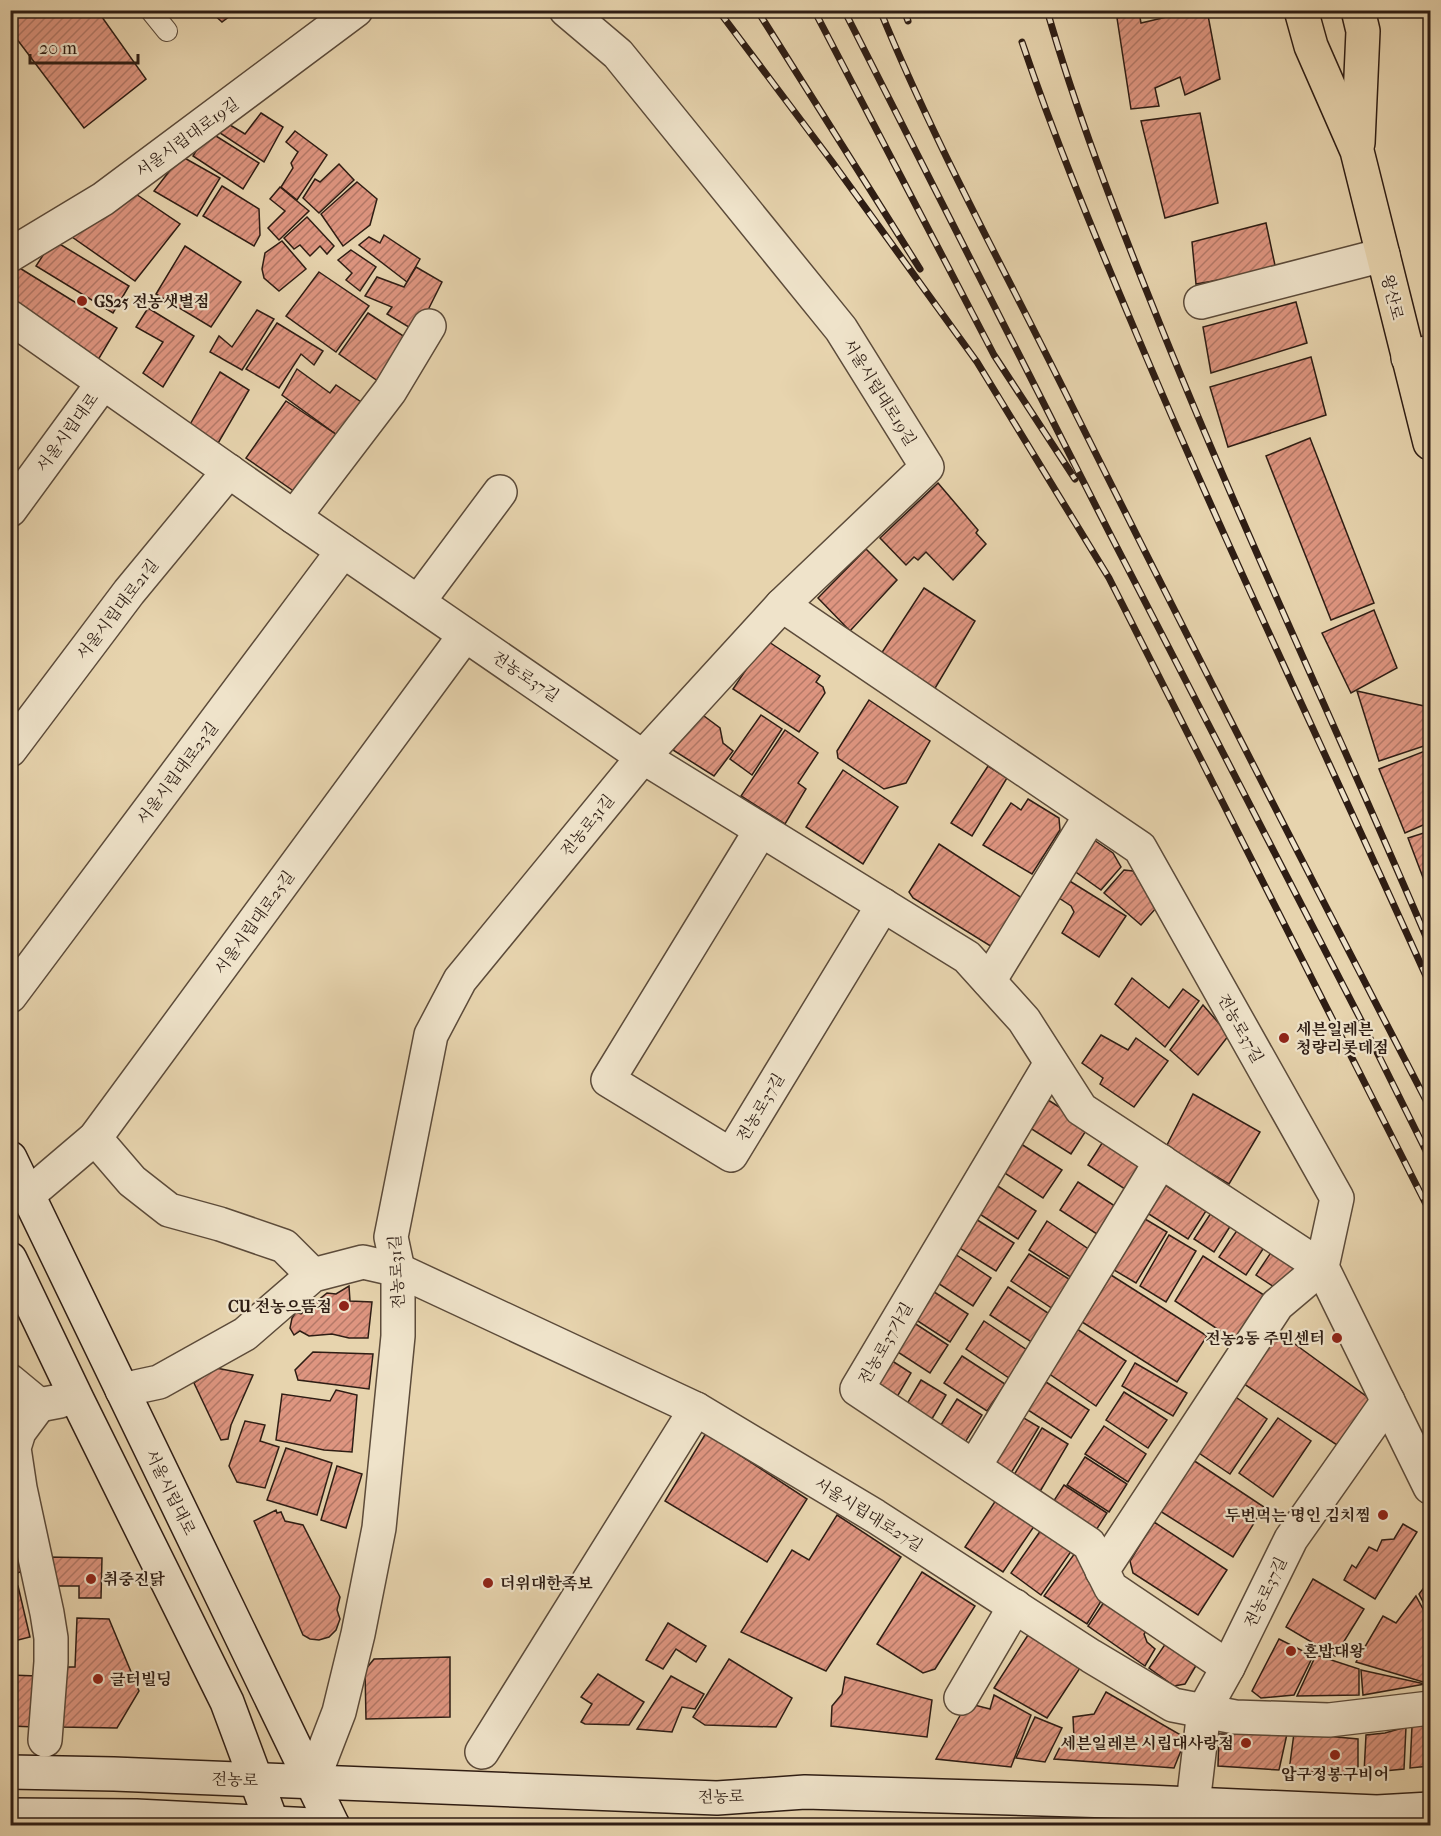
<svg xmlns="http://www.w3.org/2000/svg" width="1441" height="1836" font-family="'IM FELL French Canon','Noto Serif KR',serif">
  <style>
    .building { fill: url(#building-hatch); stroke: #2e1d14; stroke-width: 1.5 }
    .lines { fill: none; stroke-linecap: round; stroke-linejoin: round }
    .service-casing { stroke: #5c4b3a; stroke-width: 22 }
    .minor-casing { stroke: #5c4b3a; stroke-width: 36 }
    .secondary-casing { stroke: #2e1d14; stroke-width: 36 }
    .primary-casing { stroke: #2e1d14; stroke-width: 36 }
    .service { stroke: #efe3ca; stroke-width: 20 }
    .minor { stroke: #efe3ca; stroke-width: 33 }
    .secondary { stroke: #efe3ca; stroke-width: 33 }
    .primary { stroke: #e7d4ae; stroke-width: 33 }
    .rail-casing { stroke: #2e1d14; stroke-width: 7 }
    .rail { stroke: #efe3ca; stroke-width: 4.5; stroke-dasharray: 14; stroke-linecap: butt }
    .poi-dot { fill: #8f2418; stroke: #efe3ca; stroke-width: 2 }
    .labels { text-anchor: middle; stroke-width: 4.5; stroke-linejoin: round; paint-order: stroke }
    .street-label { font-size: 16px; fill: #2e1d14; stroke: #efe3ca }
    .poi-label { font-size: 16px; font-weight: bold; fill: #2e1d14; stroke: #efe3ca; text-anchor: start }
  </style>
  <defs>
    <pattern id="building-hatch" width="6" height="6" patternUnits="userSpaceOnUse" patternTransform="scale(1.5)"><rect width="6" height="6" fill="#de9580"/><path d="M-1 1l2-2M0 6l6-6M5 7l2-2" fill="none" stroke="#b47968"/></pattern>
  </defs>
  <rect width="100%" height="100%" fill="#e7d4ae"/>
  <filter id="stains"><feTurbulence type="fractalNoise" baseFrequency=".00333" numOctaves="4"/><feColorMatrix values="0 0 0 0 .2 0 0 0 0 .09 0 0 0 0 .02 0 0 0 .5 -.17"/></filter>
  <radialGradient id="worn" r=".72"><stop offset=".6" stop-color="#630" stop-opacity="0"/><stop offset="1" stop-color="#630" stop-opacity=".3"/></radialGradient>
  <!-- building -->
  <g class="building">
    <polygon points="10,10 97,10 146,79 84,128 10,30"/>
    <polygon points="209,10 238,10 222,22"/>
    <polygon points="1170,10 1207,10 1220,79 1185,95 1180,77 1155,88 1159,106 1131,109 1117,18 1139,12 1141,23 1171,16"/>
    <polygon points="261,113 283,127 264,162 214,129 225,122 245,134"/>
    <polygon points="1200,113 1218,203 1165,218 1141,121"/>
    <polygon points="208,131 259,163 243,189 193,156"/>
    <polygon points="295,131 327,155 297,200 281,187 293,168 291,163 298,152 286,142"/>
    <polygon points="181,156 220,178 197,216 154,191"/>
    <polygon points="339,164 354,180 319,213 303,198 315,179 320,182"/>
    <polygon points="357,182 377,199 370,225 343,246 321,214"/>
    <polygon points="222,186 259,209 260,235 254,246 203,216"/>
    <polygon points="280,187 309,211 279,240 268,228 285,211 270,199"/>
    <polygon points="127,188 180,224 135,281 72,237"/>
    <polygon points="307,217 334,246 327,254 320,246 310,256 300,245 294,249 284,238"/>
    <polygon points="1266,223 1276,270 1196,284 1192,242"/>
    <polygon points="384,235 420,259 407,282 359,245 369,237 380,243"/>
    <polygon points="53,240 129,286 113,313 36,266"/>
    <polygon points="282,241 306,269 279,291 264,278 262,269 265,253"/>
    <polygon points="185,246 241,282 211,327 156,294"/>
    <polygon points="351,250 376,267 360,291 346,280 352,273 338,260"/>
    <polygon points="18,267 117,328 95,365 10,308 10,273"/>
    <polygon points="416,267 442,282 417,332 387,314 392,307 365,296 377,277 404,287"/>
    <polygon points="319,272 369,306 336,352 286,316"/>
    <polygon points="1296,302 1307,343 1211,373 1203,327"/>
    <polygon points="148,308 194,336 163,387 143,373 163,342 136,327"/>
    <polygon points="257,310 274,319 242,370 210,352 219,336 232,347"/>
    <polygon points="368,313 411,341 385,386 339,354"/>
    <polygon points="277,323 323,351 314,365 301,354 279,388 246,369"/>
    <polygon points="1311,357 1326,415 1228,447 1210,387"/>
    <polygon points="297,369 330,393 336,385 364,404 337,435 282,395"/>
    <polygon points="220,372 249,390 217,445 188,428"/>
    <polygon points="286,401 337,435 295,492 246,458"/>
    <polygon points="1310,438 1374,603 1331,620 1266,456"/>
    <polygon points="938,483 978,530 976,533 986,544 953,580 926,552 918,560 914,557 906,565 880,538"/>
    <polygon points="866,549 897,580 850,631 818,598"/>
    <polygon points="924,588 975,621 934,690 879,657"/>
    <polygon points="1374,610 1397,668 1351,693 1322,633"/>
    <polygon points="766,640 820,676 816,682 823,687 825,693 799,732 733,689"/>
    <polygon points="1357,691 1424,706 1430,721 1430,744 1379,761"/>
    <polygon points="869,700 930,741 906,783 884,789 838,758 837,751"/>
    <polygon points="700,713 720,728 723,743 733,751 714,776 673,750"/>
    <polygon points="761,715 782,729 752,775 730,759"/>
    <polygon points="785,730 818,753 798,783 806,789 785,824 741,796"/>
    <polygon points="1430,749 1430,822 1405,833 1379,769"/>
    <polygon points="988,766 1007,778 972,836 951,823"/>
    <polygon points="843,770 898,807 863,864 806,827"/>
    <polygon points="1028,799 1059,818 1060,830 1032,874 983,845 1011,803 1021,810"/>
    <polygon points="1430,831 1430,896 1408,838"/>
    <polygon points="1094,840 1113,853 1121,867 1101,890 1073,870"/>
    <polygon points="939,844 1022,898 992,947 913,898 909,892"/>
    <polygon points="1124,870 1133,871 1157,907 1141,925 1104,893"/>
    <polygon points="1068,880 1126,916 1099,957 1062,933 1074,912 1071,906 1059,898"/>
    <polygon points="1132,978 1169,1008 1183,989 1199,1001 1165,1047 1115,1004"/>
    <polygon points="1203,1005 1229,1035 1198,1075 1170,1050"/>
    <polygon points="1101,1035 1128,1050 1136,1038 1168,1061 1134,1107 1100,1084 1103,1078 1082,1063"/>
    <polygon points="1193,1094 1260,1132 1229,1184 1166,1147"/>
    <polygon points="1045,1098 1089,1126 1071,1154 1027,1126"/>
    <polygon points="1106,1137 1149,1165 1131,1193 1088,1165"/>
    <polygon points="1018,1142 1062,1170 1043,1198 1000,1170"/>
    <polygon points="1078,1182 1121,1210 1103,1238 1060,1210"/>
    <polygon points="993,1183 1036,1211 1018,1239 975,1211"/>
    <polygon points="1162,1183 1206,1211 1188,1239 1144,1211"/>
    <polygon points="1211,1213 1231,1225 1214,1252 1194,1239"/>
    <polygon points="971,1216 1014,1243 996,1271 953,1244"/>
    <polygon points="1140,1216 1167,1232 1136,1283 1109,1267"/>
    <polygon points="1047,1221 1090,1250 1072,1278 1029,1250"/>
    <polygon points="1238,1229 1265,1246 1246,1275 1219,1257"/>
    <polygon points="1169,1235 1196,1251 1166,1302 1140,1286"/>
    <polygon points="949,1250 991,1278 973,1306 930,1278"/>
    <polygon points="1272,1251 1296,1267 1280,1291 1256,1275"/>
    <polygon points="1029,1254 1072,1281 1053,1309 1011,1281"/>
    <polygon points="1203,1256 1267,1297 1237,1342 1175,1301"/>
    <polygon points="1111,1275 1207,1336 1177,1382 1082,1322"/>
    <polygon points="349,1286 350,1301 372,1302 368,1338 349,1338 332,1334 309,1336 300,1331 294,1335 290,1328 292,1318 296,1312 301,1314 327,1293 336,1294"/>
    <polygon points="925,1286 968,1314 950,1342 907,1314"/>
    <polygon points="1008,1287 1051,1315 1033,1343 990,1315"/>
    <polygon points="905,1317 948,1345 930,1373 887,1345"/>
    <polygon points="984,1321 1027,1350 1009,1378 966,1349"/>
    <polygon points="1077,1329 1126,1361 1096,1406 1048,1373"/>
    <polygon points="1277,1331 1370,1399 1337,1445 1241,1382"/>
    <polygon points="313,1352 373,1354 369,1389 298,1380 295,1370"/>
    <polygon points="962,1356 1005,1384 987,1411 944,1383"/>
    <polygon points="886,1357 911,1373 894,1402 868,1387"/>
    <polygon points="1135,1363 1187,1393 1173,1416 1122,1386"/>
    <polygon points="216,1368 253,1375 231,1425 228,1439 221,1440 194,1383"/>
    <polygon points="921,1380 946,1395 929,1424 904,1409"/>
    <polygon points="1046,1382 1089,1410 1071,1438 1028,1410"/>
    <polygon points="336,1390 357,1395 352,1452 324,1450 276,1440 282,1394 330,1401"/>
    <polygon points="1124,1392 1167,1420 1148,1448 1106,1420"/>
    <polygon points="1230,1393 1267,1419 1230,1474 1193,1449"/>
    <polygon points="957,1399 982,1415 964,1444 939,1428"/>
    <polygon points="1012,1411 1039,1427 1008,1478 982,1462"/>
    <polygon points="1278,1418 1311,1441 1273,1497 1239,1473"/>
    <polygon points="245,1421 265,1425 260,1441 279,1447 265,1488 237,1482 229,1466"/>
    <polygon points="1104,1426 1146,1454 1128,1482 1085,1454"/>
    <polygon points="1042,1428 1068,1444 1038,1495 1011,1480"/>
    <polygon points="706,1433 807,1499 767,1562 665,1501"/>
    <polygon points="286,1448 332,1463 317,1515 267,1500"/>
    <polygon points="1085,1457 1127,1484 1109,1512 1067,1485"/>
    <polygon points="1193,1460 1264,1507 1233,1557 1160,1511"/>
    <polygon points="337,1466 362,1474 346,1528 321,1520"/>
    <polygon points="1064,1485 1107,1513 1089,1541 1046,1513"/>
    <polygon points="1000,1494 1039,1519 1003,1572 965,1547"/>
    <polygon points="276,1510 277,1513 281,1512 285,1521 303,1525 340,1597 337,1610 340,1619 336,1630 329,1637 319,1640 310,1639 303,1635 254,1521"/>
    <polygon points="837,1515 901,1557 826,1671 741,1632 792,1550 809,1560"/>
    <polygon points="10,1519 30,1568 10,1576"/>
    <polygon points="1154,1522 1227,1570 1198,1615 1133,1573 1130,1561"/>
    <polygon points="1403,1524 1417,1532 1375,1599 1344,1580 1352,1565 1356,1568 1369,1547 1377,1551 1382,1540 1394,1539"/>
    <polygon points="1041,1530 1072,1550 1041,1595 1011,1573"/>
    <polygon points="1075,1553 1087,1563 1103,1598 1087,1624 1044,1596"/>
    <polygon points="46,1557 102,1558 101,1598 79,1598 79,1586 46,1586"/>
    <polygon points="922,1572 975,1606 935,1669 923,1673 877,1644"/>
    <polygon points="1313,1579 1364,1609 1335,1656 1286,1627"/>
    <polygon points="1430,1580 1430,1615 1419,1594"/>
    <polygon points="18,1586 30,1637 10,1642 10,1587"/>
    <polygon points="1416,1596 1430,1622 1430,1684 1356,1662 1383,1616 1396,1623"/>
    <polygon points="1106,1599 1149,1627 1144,1634 1147,1642 1155,1649 1145,1666 1088,1626"/>
    <polygon points="77,1618 109,1619 139,1691 117,1728 60,1727 62,1667 75,1667"/>
    <polygon points="668,1623 706,1646 696,1662 676,1649 663,1669 646,1660"/>
    <polygon points="1028,1635 1080,1668 1047,1718 994,1688"/>
    <polygon points="1279,1639 1313,1656 1294,1695 1261,1698 1252,1691"/>
    <polygon points="1166,1643 1197,1664 1185,1684 1174,1686 1149,1668"/>
    <polygon points="1316,1655 1359,1669 1359,1695 1297,1696"/>
    <polygon points="450,1657 450,1717 366,1719 365,1670 374,1659"/>
    <polygon points="729,1659 792,1698 776,1727 705,1725 693,1717"/>
    <polygon points="1361,1670 1425,1684 1363,1695"/>
    <polygon points="598,1674 644,1702 629,1725 585,1724 581,1722 592,1704 581,1697"/>
    <polygon points="10,1675 37,1676 36,1727 10,1726"/>
    <polygon points="671,1676 704,1694 695,1709 682,1707 672,1732 637,1729"/>
    <polygon points="845,1677 932,1700 927,1737 831,1726 832,1706 842,1694"/>
    <polygon points="1106,1692 1186,1738 1174,1768 1054,1759 1062,1743 1074,1738 1073,1717 1094,1714"/>
    <polygon points="994,1695 1031,1715 1011,1767 936,1759 967,1703 990,1709"/>
    <polygon points="1035,1717 1062,1728 1045,1762 1016,1758"/>
    <polygon points="1430,1722 1430,1766 1410,1768 1412,1726"/>
    <polygon points="1406,1727 1404,1769 1364,1773 1366,1735 1385,1733"/>
    <polygon points="1294,1733 1358,1739 1358,1774 1289,1771"/>
    <polygon points="1219,1734 1287,1734 1279,1770 1218,1766"/>
  </g>
  <g class="lines">
    <!-- service casing -->
    <g class="service-casing">
      <polyline id="service" points="150,10 167,31"/>
    </g>
    <!-- minor casing -->
    <g class="minor-casing">
      <g id="minor">
        <polyline points="10,255 103,199 356,10"/>
        <polyline points="1201,302 1383,255"/>
        <polyline points="10,317 294,517 643,757 967,957 1024,1020 1081,1109 1322,1267 1277,1305 1102,1571"/>
        <polyline points="1408,358 1430,352"/>
        <polyline points="10,510 103,383"/>
        <polyline points="294,517 390,391 429,326"/>
        <polyline points="418,602 500,492"/>
        <polyline points="782,605 1140,848 1337,1198 1322,1267 1430,1487"/>
        <polyline points="10,750 129,592 229,471"/>
        <polyline points="761,830 608,1080 731,1155 883,905"/>
        <polyline points="989,981 1091,815"/>
        <polyline points="10,996 343,551"/>
        <polyline points="1051,1063 857,1389 1089,1544 1111,1588 1228,1667"/>
        <polyline points="95,1138 132,1181 169,1210 220,1224 284,1246 313,1275"/>
        <polyline points="28,1195 95,1138 465,635"/>
        <polyline points="10,1381 39,1405 60,1401"/>
        <polyline points="122,1390 159,1382 245,1334 313,1275 363,1262 398,1270 696,1409 875,1516 1091,1656 1173,1705 1235,1717 1329,1720 1430,1708"/>
        <polyline points="39,1405 19,1432 14,1448 20,1488 47,1613 51,1638 51,1662 45,1740"/>
        <polyline points="974,1467 1161,1161"/>
        <polyline points="961,1698 1015,1606"/>
        <polyline points="482,1752 696,1409"/>
        <polyline points="312,1782 339,1712 358,1634 379,1528 398,1336 398,1270 391,1237 431,1035 460,980 643,757 782,605 927,467 841,329 618,54 566,10"/>
        <polyline points="1193,1804 1204,1710 1228,1667 1291,1539 1388,1401"/>
      </g>
    </g>
    <!-- secondary casing -->
    <g class="secondary-casing">
      <g id="secondary">
        <polyline points="10,1158 333,1826"/>
        <polyline points="10,1259 77,1399 227,1702 272,1823"/>
        <polyline points="10,1772 114,1774 717,1798 805,1792 1147,1802 1377,1812 1430,1809"/>
        <polyline points="10,1815 136,1816 333,1826"/>
      </g>
    </g>
    <!-- primary casing -->
    <g class="primary-casing">
      <g id="primary">
        <polyline points="1301,10 1311,46 1357,151 1430,443"/>
        <polyline points="1358,143 1363,31 1358,10"/>
      </g>
    </g>
    <!-- service -->
    <use href="#service" class="service"/>
    <!-- minor -->
    <use href="#minor" class="minor"/>
    <!-- secondary -->
    <use href="#secondary" class="secondary"/>
    <!-- primary -->
    <use href="#primary" class="primary"/>
    <!-- rail casing -->
    <g class="rail-casing">
      <g id="rail">
        <polyline points="718,10 833,163 977,362 1109,578 1430,1212"/>
        <polyline points="757,10 920,269"/>
        <polyline points="814,10 994,355 1075,479"/>
        <polyline points="844,10 1109,532 1364,1026 1430,1159"/>
        <path d="M880 10C933 140 1001 263 1063 388 1183 629 1306 869 1430 1108"/>
        <polyline points="904,10 908,21"/>
        <path d="M1047 10C1076 111 1114 210 1153 307 1239 523 1339 732 1430 946"/>
        <path d="M1022 42C1054 137 1092 229 1131 321 1225 545 1331 764 1430 985"/>
      </g>
    </g>
    <!-- rail -->
    <use href="#rail" class="rail"/>
  </g>
  <!-- markers -->
  <g class="poi-dot">
    <circle cx="82" cy="301" r="6"/>
    <circle cx="1284" cy="1038" r="6"/>
    <circle cx="344" cy="1306" r="6"/>
    <circle cx="1337" cy="1338" r="6"/>
    <circle cx="1383" cy="1515" r="6"/>
    <circle cx="91" cy="1579" r="6"/>
    <circle cx="488" cy="1583" r="6"/>
    <circle cx="1291" cy="1651" r="6"/>
    <circle cx="98" cy="1679" r="6"/>
    <circle cx="1246" cy="1743" r="6"/>
    <circle cx="1335" cy="1755" r="6"/>
  </g>
  <g class="labels">
    <!-- street labels -->
    <g class="street-label">
      <text transform="translate(187 137) rotate(-36)" y="6">서울시립대로19길</text>
      <text transform="translate(1393 297) rotate(76)" y="6">왕산로</text>
      <text transform="translate(880 392) rotate(58)" y="6">서울시립대로19길</text>
      <text transform="translate(67 432) rotate(-54)" y="6">서울시립대로</text>
      <text transform="translate(117 609) rotate(-52)" y="6">서울시립대로21길</text>
      <text transform="translate(526 676) rotate(34)" y="6">전농로37길</text>
      <text transform="translate(177 773) rotate(-53)" y="6">서울시립대로23길</text>
      <text transform="translate(587 825) rotate(-51)" y="6">전농로31길</text>
      <text transform="translate(254 922) rotate(-54)" y="6">서울시립대로25길</text>
      <text transform="translate(1241 1028) rotate(61)" y="6">전농로37길</text>
      <text transform="translate(760 1107) rotate(-59)" y="6">전농로37길</text>
      <text transform="translate(396 1272) rotate(-93)" y="6">전농로31길</text>
      <text transform="translate(885 1343) rotate(-60)" y="6">전농로37가길</text>
      <text transform="translate(171 1492) rotate(64)" y="6">서울시립대로</text>
      <text transform="translate(869 1514) rotate(32)" y="6">서울시립대로27길</text>
      <text transform="translate(1265 1592) rotate(-64)" y="6">전농로37길</text>
      <text transform="translate(235 1779) rotate(2)" y="6">전농로</text>
      <text transform="translate(721 1796) rotate(-1)" y="6">전농로</text>
    </g>
    <!-- poi labels -->
    <g class="poi-label">
      <text x="94" y="307">GS25 전농샛별점</text>
      <text x="1296" y="1035">세븐일레븐<tspan x="1296" dy="18">청량리롯데점</tspan></text>
      <text x="332" y="1312" text-anchor="end">CU 전농으뜸점</text>
      <text x="1325" y="1344" text-anchor="end">전농2동 주민센터</text>
      <text x="1371" y="1521" text-anchor="end">두번먹는 명인 김치찜</text>
      <text x="103" y="1585">취중진닭</text>
      <text x="500" y="1589">더위대한족보</text>
      <text x="1303" y="1657">혼밥대왕</text>
      <text x="110" y="1685">글터빌딩</text>
      <text x="1234" y="1749" text-anchor="end">세븐일레븐 시립대사랑점</text>
      <text x="1335" y="1780" text-anchor="middle">압구정봉구비어</text>
    </g>
  </g>
  <!-- margin -->
  <rect width="1441" height="1836" fill="none" stroke="#e7d4ae" stroke-width="36"/>
  <rect x="12" y="12" width="1417" height="1812" fill="none" stroke="#2e1d14" stroke-width="3"/>
  <rect x="18" y="18" width="1405" height="1800" fill="none" stroke="#2e1d14" stroke-width="1.5"/>
  <!-- scale -->
  <path d="M30 54v9h108v-9" fill="none" stroke="#2e1d14" stroke-width="3"/>
  <text x="39" y="54" font-size="18" fill="#2e1d14" stroke="#efe3ca" stroke-width="4.5" paint-order="stroke">20 m</text>
  <rect width="100%" height="100%" filter="url(#stains)"/>
  <rect width="100%" height="100%" fill="url(#worn)"/>
</svg>
